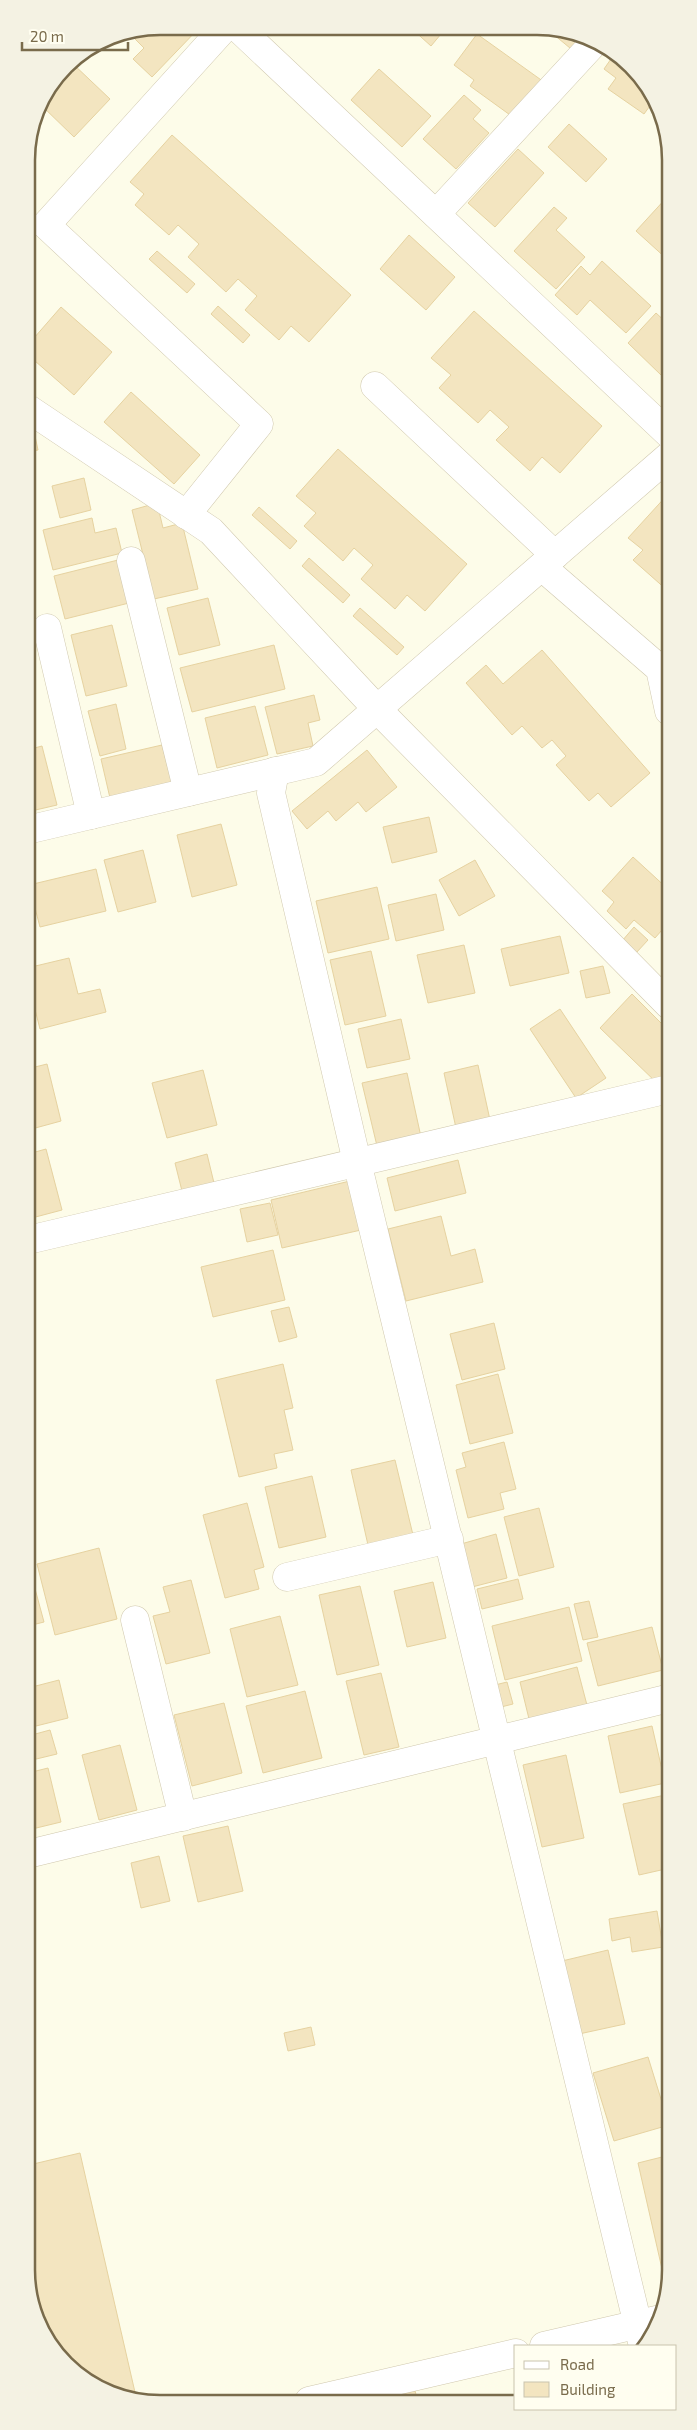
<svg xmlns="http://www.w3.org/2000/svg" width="697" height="2430" font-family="'Exo 2',sans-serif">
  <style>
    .building { fill: #f3e5c0; stroke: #e6d2a0 }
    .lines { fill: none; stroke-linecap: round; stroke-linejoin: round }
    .minor-casing { stroke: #d0c8ae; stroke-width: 29 }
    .minor { stroke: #fff; stroke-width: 28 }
    .rim { fill: none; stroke: #796b4b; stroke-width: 2.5 }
  </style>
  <rect width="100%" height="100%" fill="#fdfce9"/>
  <!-- building -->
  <g class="building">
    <polygon points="160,26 200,27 152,77 133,59 144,48 130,34 132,32"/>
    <polygon points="411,28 446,28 431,46"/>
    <polygon points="547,29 563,29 586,41 576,53"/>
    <polygon points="477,34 544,82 517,120 470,86 474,80 454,65"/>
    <polygon points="613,56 632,66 652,103 644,114 608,89 616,78 604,69"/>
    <polygon points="71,62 110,99 74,137 40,104 66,65"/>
    <polygon points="379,69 431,116 402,147 351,100"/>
    <polygon points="464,95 481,110 473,119 489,133 456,169 423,139"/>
    <polygon points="569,124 607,159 586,182 548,147"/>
    <polygon points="172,135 351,295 309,342 291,326 279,340 245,310 257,296 238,279 226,292 188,257 199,244 178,225 169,235 135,205 144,194 130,182"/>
    <polygon points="518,149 544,173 495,227 468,203"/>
    <polygon points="668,196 668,260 636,231"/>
    <polygon points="554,207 567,218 556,230 585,257 556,289 514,251"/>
    <polygon points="409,235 455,277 426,310 380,269"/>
    <polygon points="157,251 195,284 187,293 149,259"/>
    <polygon points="602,261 651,306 626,333 590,300 577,315 555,295 581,266 590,275"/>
    <polygon points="218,306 250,335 243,343 211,314"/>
    <polygon points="61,307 112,352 74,395 27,354 27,346"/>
    <polygon points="474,311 602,426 560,473 542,457 530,471 496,440 509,427 490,410 478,423 439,388 451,375 431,358"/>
    <polygon points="656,313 668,324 668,367 661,375 628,343"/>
    <polygon points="131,392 200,455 174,484 104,422"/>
    <polygon points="32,422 38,450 27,452 27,423"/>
    <polygon points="338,449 467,564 425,611 407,595 395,609 361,579 373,565 354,548 343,561 304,526 316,513 296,496"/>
    <polygon points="84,478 91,510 60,518 52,486"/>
    <polygon points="669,493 669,590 668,591 633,560 643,550 628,538"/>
    <polygon points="157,503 163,528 182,523 198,589 154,599 132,510"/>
    <polygon points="259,507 297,541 290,549 252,515"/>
    <polygon points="92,518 95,533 116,528 122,553 53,570 43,530"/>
    <polygon points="309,558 350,595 343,603 302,566"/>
    <polygon points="118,560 129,603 65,619 54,576"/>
    <polygon points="208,598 220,645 179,655 167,608"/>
    <polygon points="360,608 404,647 397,655 353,616"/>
    <polygon points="112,625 127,686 86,696 71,635"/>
    <polygon points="274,645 285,689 192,712 180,668"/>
    <polygon points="542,650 650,773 611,807 598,793 589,801 556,765 566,756 552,740 542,748 522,726 512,735 466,683 486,665 503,684"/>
    <polygon points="314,695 320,720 308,723 313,746 277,754 265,707"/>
    <polygon points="116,704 126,749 100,756 88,711"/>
    <polygon points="255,706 268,755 217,768 205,718"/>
    <polygon points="162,745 172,783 110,798 101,759"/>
    <polygon points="42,746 57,805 27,812 27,750"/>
    <polygon points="367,750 397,787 366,812 358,802 336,821 328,811 307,829 292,811"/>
    <polygon points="429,817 437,852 392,863 383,827"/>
    <polygon points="221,824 237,885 192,897 177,835"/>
    <polygon points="143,850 156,902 118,912 104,860"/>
    <polygon points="633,857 669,890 669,922 655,938 634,920 626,929 607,911 614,902 602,891"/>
    <polygon points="475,860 495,896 459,916 439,880"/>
    <polygon points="96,869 106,911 40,927 29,885"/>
    <polygon points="377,887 389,939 328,953 316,901"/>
    <polygon points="436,894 444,930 396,941 388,905"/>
    <polygon points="634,927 648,940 636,953 622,941"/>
    <polygon points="560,936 569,973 510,986 501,949"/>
    <polygon points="464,945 475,993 428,1003 417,955"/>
    <polygon points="371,951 386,1016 345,1025 330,960"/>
    <polygon points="69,958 78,994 100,989 106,1012 40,1029 27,978 27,968"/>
    <polygon points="603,966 610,993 586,998 580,971"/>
    <polygon points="632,994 669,1031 669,1074 659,1085 600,1028"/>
    <polygon points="560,1009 606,1078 576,1098 530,1029"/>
    <polygon points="401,1019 410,1059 367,1068 358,1029"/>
    <polygon points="47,1064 61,1121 28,1130 27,1069"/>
    <polygon points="478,1065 490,1120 456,1128 444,1073"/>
    <polygon points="203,1070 217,1125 167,1138 152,1083"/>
    <polygon points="407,1073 421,1137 377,1146 362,1083"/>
    <polygon points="46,1149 62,1210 28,1219 28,1154"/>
    <polygon points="207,1154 214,1183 182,1191 175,1163"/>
    <polygon points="458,1160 466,1193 395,1211 387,1178"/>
    <polygon points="350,1181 361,1230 282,1248 271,1200"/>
    <polygon points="270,1203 278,1235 247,1242 240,1209"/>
    <polygon points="441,1216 451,1256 475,1249 483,1282 406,1301 388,1229"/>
    <polygon points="273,1250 285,1300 213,1317 201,1267"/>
    <polygon points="289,1307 297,1337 279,1342 271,1311"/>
    <polygon points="494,1323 505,1369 462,1380 450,1334"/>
    <polygon points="283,1364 293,1408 284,1410 293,1450 274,1454 277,1468 239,1477 216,1380"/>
    <polygon points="498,1374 513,1433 470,1444 456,1385"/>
    <polygon points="504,1442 516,1489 500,1493 504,1509 468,1518 456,1470 466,1467 462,1453"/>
    <polygon points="395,1460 413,1535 368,1545 351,1470"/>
    <polygon points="312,1476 326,1537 279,1548 265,1487"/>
    <polygon points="247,1503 264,1567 254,1570 259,1589 225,1598 203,1515"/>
    <polygon points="539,1508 554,1567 519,1576 504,1517"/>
    <polygon points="496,1534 507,1578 472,1587 461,1544"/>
    <polygon points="99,1548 117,1619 55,1635 37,1564"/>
    <polygon points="518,1579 523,1599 482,1609 477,1589"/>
    <polygon points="191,1580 210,1653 166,1664 153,1616 170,1612 163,1587"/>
    <polygon points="433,1582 446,1638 407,1647 394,1591"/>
    <polygon points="34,1585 44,1622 28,1626 28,1586"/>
    <polygon points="360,1586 379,1665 337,1675 319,1595"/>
    <polygon points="589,1601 598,1637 583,1640 574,1604"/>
    <polygon points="569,1607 582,1661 505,1680 492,1626"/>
    <polygon points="280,1616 298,1685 247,1697 230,1629"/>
    <polygon points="652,1627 663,1670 598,1686 587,1643"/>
    <polygon points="577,1667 588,1709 530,1723 520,1682"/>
    <polygon points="381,1673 399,1747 364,1755 346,1681"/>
    <polygon points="59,1680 68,1718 28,1728 28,1688"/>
    <polygon points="507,1682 513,1704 497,1708 491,1686"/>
    <polygon points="305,1691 322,1758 263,1773 246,1706"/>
    <polygon points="224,1703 242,1773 192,1786 174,1715"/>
    <polygon points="652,1726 665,1783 620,1793 608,1736"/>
    <polygon points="50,1730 57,1754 28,1761 28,1736"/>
    <polygon points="120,1745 137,1810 99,1820 82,1755"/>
    <polygon points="566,1755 584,1838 542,1847 523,1765"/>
    <polygon points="48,1768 61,1822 28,1830 28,1773"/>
    <polygon points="670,1794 670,1825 664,1826 670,1854 670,1868 639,1875 623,1804"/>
    <polygon points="228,1826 243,1891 198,1902 183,1836"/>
    <polygon points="159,1856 170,1901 141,1908 131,1863"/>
    <polygon points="657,1911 663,1947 632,1952 630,1937 612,1941 609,1919"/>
    <polygon points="608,1950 625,2024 579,2034 562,1961"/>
    <polygon points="311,2027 315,2045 288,2051 284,2033"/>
    <polygon points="648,2057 669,2125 614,2141 593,2073"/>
    <polygon points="80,2153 137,2401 65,2364 29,2295 29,2165"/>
    <polygon points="670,2155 670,2278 667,2291 638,2163"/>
    <polygon points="415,2391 418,2401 392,2401 391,2396"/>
  </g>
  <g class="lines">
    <!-- minor casing -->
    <g class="minor-casing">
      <g id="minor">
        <polyline points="237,27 669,434"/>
        <polyline points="436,214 592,45"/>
        <polyline points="375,386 555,555"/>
        <polyline points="27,408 211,531 377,709 669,1005"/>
        <polyline points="186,515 259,424 46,225 225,27"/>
        <polyline points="131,561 188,792"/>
        <polyline points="542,567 660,669 669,711"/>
        <polyline points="47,628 91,815"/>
        <polyline points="275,771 271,793 357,1162 643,2346"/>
        <polyline points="27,830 316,762 669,456"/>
        <polyline points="28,1240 669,1089"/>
        <polyline points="287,1577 449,1539"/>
        <polyline points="135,1620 183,1817"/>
        <polyline points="28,1854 670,1698"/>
        <polyline points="544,2346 661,2319"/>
        <polyline points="309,2401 516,2353"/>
      </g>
    </g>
    <!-- minor -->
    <use href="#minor" class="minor"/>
  </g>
  <!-- crop -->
  <path d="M0 0H697V2430H0ZM160 35H537A125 125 0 0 1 662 160V2270A125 125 0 0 1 537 2395H160A125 125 0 0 1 35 2270V160A125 125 0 0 1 160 35Z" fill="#f4f2e3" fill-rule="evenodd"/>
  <path class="rim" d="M160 35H537A125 125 0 0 1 662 160V2270A125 125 0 0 1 537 2395H160A125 125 0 0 1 35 2270V160A125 125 0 0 1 160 35Z"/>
  <!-- legend -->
  <rect x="514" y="2345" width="162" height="65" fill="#fffef0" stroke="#c9c3ae"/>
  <rect x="524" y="2361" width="25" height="8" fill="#ffffff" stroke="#c9c3ae"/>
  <text x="560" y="2370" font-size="15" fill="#796b4b">Road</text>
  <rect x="524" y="2382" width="25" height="15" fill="#f3e5c0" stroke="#c9c3ae"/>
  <text x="560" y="2395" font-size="15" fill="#796b4b">Building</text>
  <!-- scale -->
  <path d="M22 42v8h106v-8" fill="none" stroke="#796b4b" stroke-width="2.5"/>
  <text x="30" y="42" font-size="15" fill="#796b4b" stroke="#fffef0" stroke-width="4" paint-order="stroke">20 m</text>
</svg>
